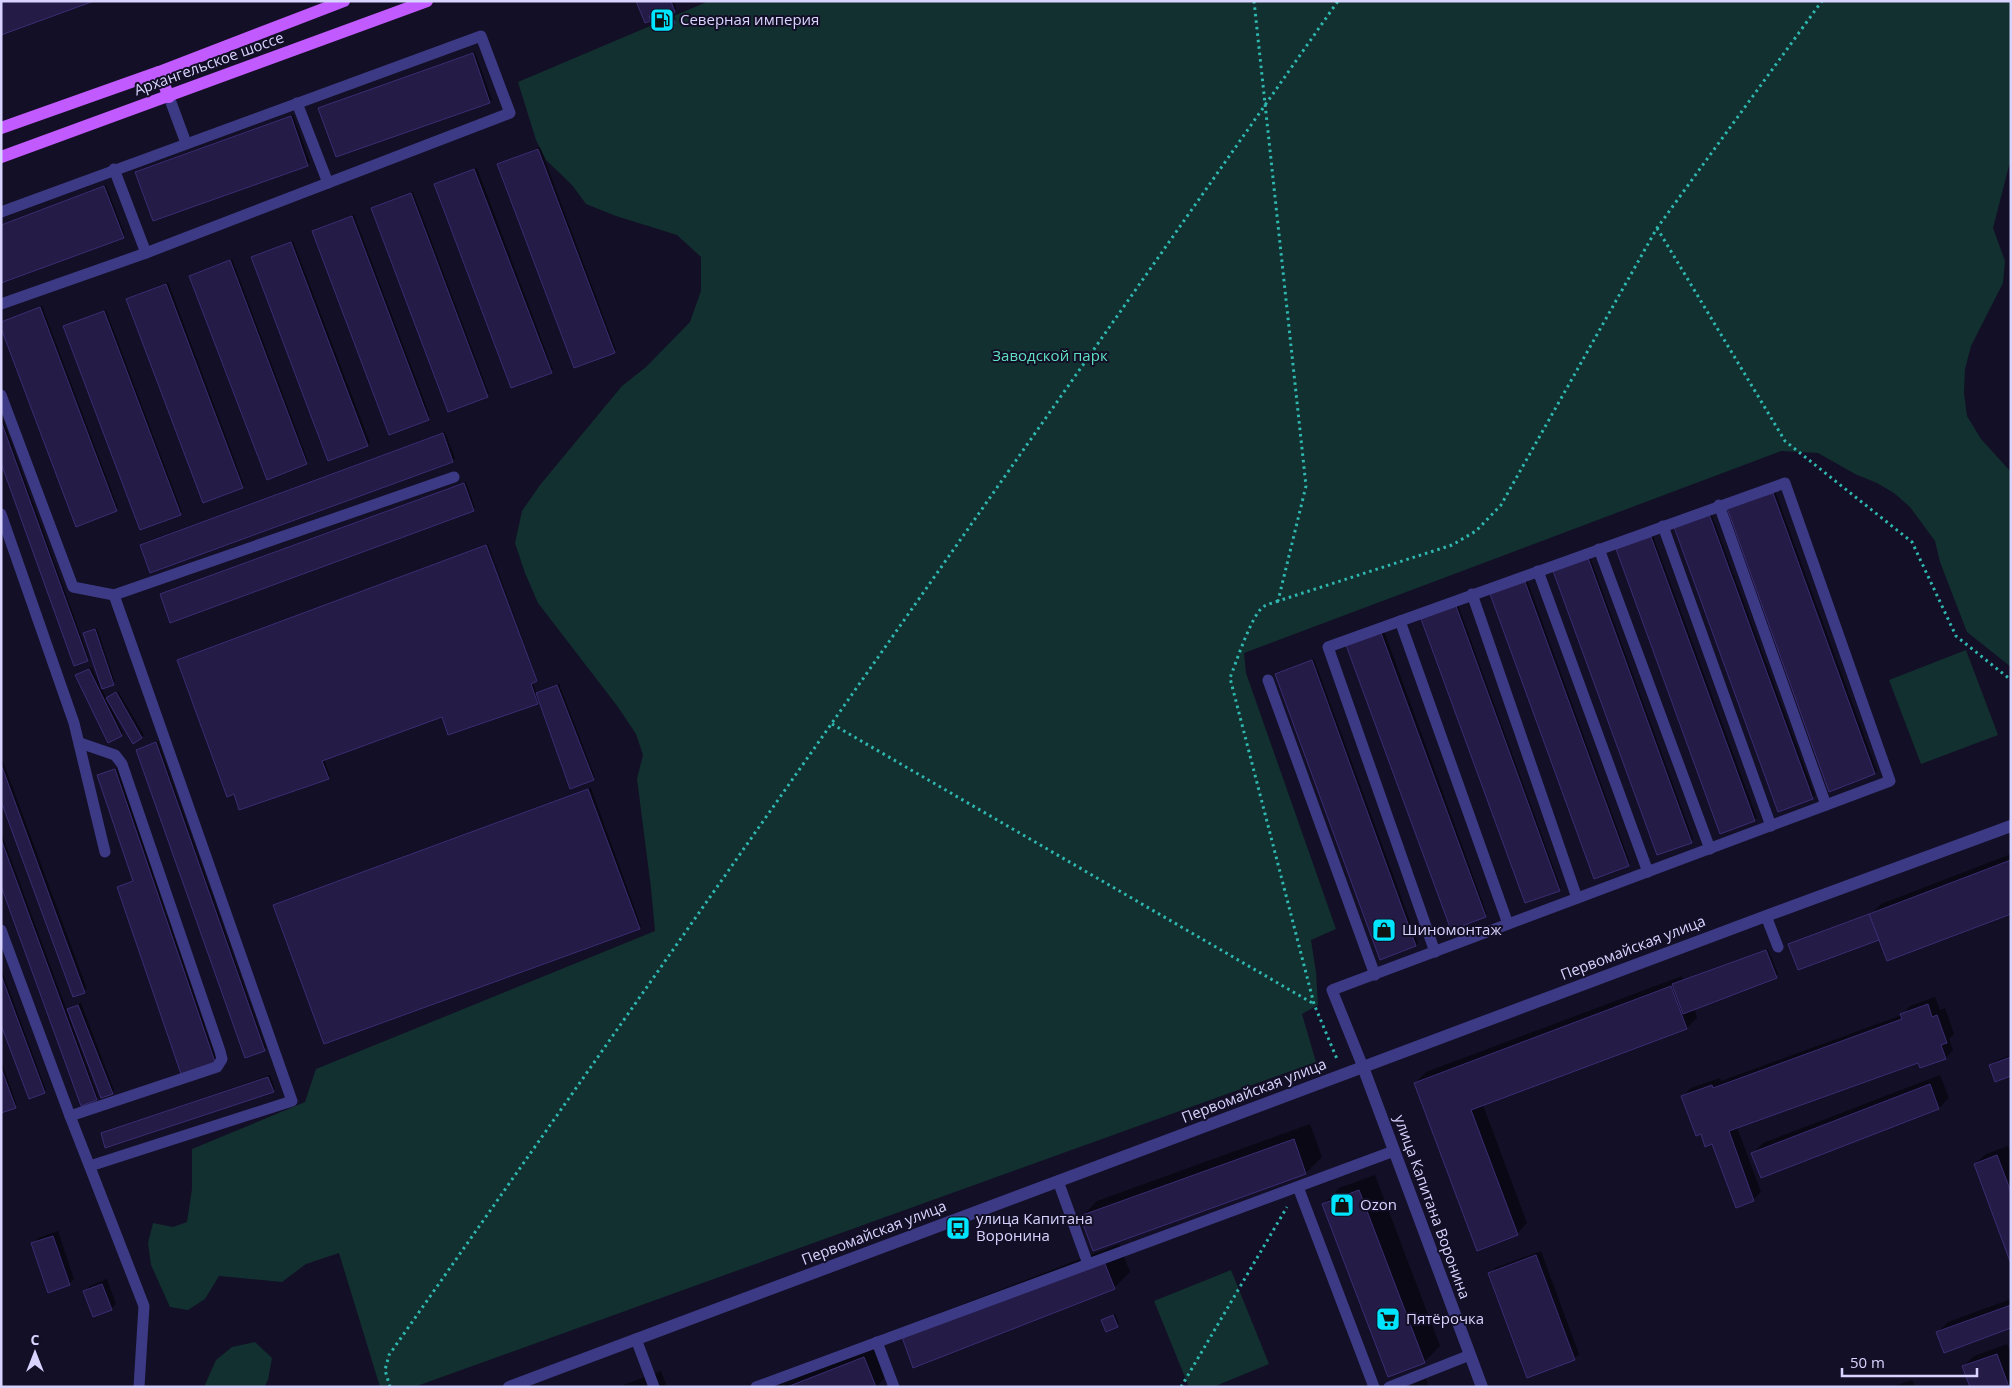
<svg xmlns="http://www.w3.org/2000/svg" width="2012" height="1388" font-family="'Open Sans',sans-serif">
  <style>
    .green { fill: #12302f }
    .shadow { fill: #0007 }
    .building { fill: #241b47; stroke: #3b2d73 }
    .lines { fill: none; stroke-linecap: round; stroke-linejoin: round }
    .path { stroke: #2fb8b0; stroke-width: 3; stroke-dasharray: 2.5 4; stroke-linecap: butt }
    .service { stroke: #3d3a85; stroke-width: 11 }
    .minor { stroke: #3d3a85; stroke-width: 12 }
    .tertiary { stroke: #3d3a85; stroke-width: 12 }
    .primary { stroke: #c25bff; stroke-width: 12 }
    .labels { text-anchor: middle; stroke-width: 4; stroke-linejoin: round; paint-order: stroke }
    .poi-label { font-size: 15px; fill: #d9d4ff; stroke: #130f26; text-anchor: start }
    .street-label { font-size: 15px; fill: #d9d4ff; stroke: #130f26 }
    .park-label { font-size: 15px; fill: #5fe0c0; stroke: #130f26 }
  </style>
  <rect width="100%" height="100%" fill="#130f26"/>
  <!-- green -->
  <g class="green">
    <polygon points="709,1 2011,1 2011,158 1993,228 2005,261 2003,283 1971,346 1965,369 1964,393 1967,416 1981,439 2011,472 2011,667 1967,632 1940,562 1935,541 1910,507 1894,493 1877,483 1855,474 1818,453 1781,451 1244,653 1246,673 1336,929 1311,940 1316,972 1318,1005 1302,1014 1316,1062 414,1387 380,1387 339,1253 306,1264 282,1282 219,1276 205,1299 188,1310 170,1307 151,1265 148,1243 153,1223 173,1227 187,1222 192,1189 192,1149 305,1102 316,1069 655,931 651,888 637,779 643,755 636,734 618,707 538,603 525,573 515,543 522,511 540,485 622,386 646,367 690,322 701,291 701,257 677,235 616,216 586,204 572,185 546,160 536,140 518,82"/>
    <polygon points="1966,650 1998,735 1921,764 1889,680"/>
    <polygon points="1231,1270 1269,1364 1213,1387 1189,1387 1154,1301"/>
    <polygon points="255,1342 272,1358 268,1380 264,1387 204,1387 216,1360 232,1347"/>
  </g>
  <!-- shadow -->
  <g class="shadow">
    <polygon points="638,1 674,1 676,9 673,11 676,20 674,22 651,20"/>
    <polygon points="475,52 492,100 489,102 320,108"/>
    <polygon points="293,115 310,162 308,164 153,220 136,172 138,170"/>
    <polygon points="540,147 616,350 614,352 499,164"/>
    <polygon points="477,168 553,370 551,372 436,184"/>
    <polygon points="106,185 125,235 123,237 1,282 1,224"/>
    <polygon points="413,192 489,394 487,396 372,208"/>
    <polygon points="354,215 430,416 428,419 313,231"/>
    <polygon points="293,241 370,443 368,445 252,258"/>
    <polygon points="232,259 308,461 306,463 191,276"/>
    <polygon points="168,282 244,485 242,487 127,299"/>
    <polygon points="42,306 118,508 116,510 1,323"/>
    <polygon points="106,310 182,512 180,514 65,326"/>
    <polygon points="1,414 89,658 87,660 1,459"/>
    <polygon points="445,432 455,458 453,461 151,571 141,545 143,543"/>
    <polygon points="466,482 475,508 473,510 164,593"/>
    <polygon points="1775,491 1877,771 1875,773 1728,509"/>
    <polygon points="1711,513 1815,796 1779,810 1676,528"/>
    <polygon points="1653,536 1757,818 1755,820 1618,550"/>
    <polygon points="487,544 488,544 538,679"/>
    <polygon points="485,545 536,681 532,682 537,694 539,691 559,684 595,777 593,779 540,700 537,703 443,715 324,759 330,776 328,778 178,661"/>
    <polygon points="1590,557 1693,839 1691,842 1554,571"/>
    <polygon points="1527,580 1630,863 1628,865 1491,595"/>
    <polygon points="1458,605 1561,888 1559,890 1422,619"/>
    <polygon points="97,628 115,682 101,688 107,699 118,691 144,735 142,737 109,701 108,701 123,733 121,735 77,675 91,667 101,687 103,687 85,633"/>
    <polygon points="1384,631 1487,914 1485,916 1348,646"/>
    <polygon points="1314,659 1418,943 1416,945 1277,674"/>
    <polygon points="158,741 266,1048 264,1050 140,749"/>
    <polygon points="1,756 87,989 74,995 1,798"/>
    <polygon points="117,768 216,1059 214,1061 118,887 134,880 99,776"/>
    <polygon points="591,788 641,926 639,928 275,905"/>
    <polygon points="1,832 67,1011 71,1007 81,1003 114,1090 112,1093 71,1016 69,1017 98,1097 96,1099 1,883"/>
    <polygon points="2011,854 2011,913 1790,944 1873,912 1881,904"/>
    <polygon points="1768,949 1778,974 1776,976 1694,1008 1697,1018 1687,1028 1483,1105 1527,1223 1517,1234 1415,1083 1426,1072 1682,976 1683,980"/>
    <polygon points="1,968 46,1090 44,1092 1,1022"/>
    <polygon points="1935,997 1940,1010 1945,1008 1954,1034 1949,1039 1953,1050 1946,1058 1921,1067 1919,1061 1737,1127 1761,1192 1753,1200 1713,1143 1702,1132 1683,1096 1691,1088 1720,1078 1721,1081 1902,1015 1910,1006"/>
    <polygon points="2011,1055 2011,1075 1990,1065 1995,1061"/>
    <polygon points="1,1061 17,1105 1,1112"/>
    <polygon points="270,1075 275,1089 273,1091 102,1133"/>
    <polygon points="1940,1075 1949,1098 1939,1108 1752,1154 1763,1143"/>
    <polygon points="1310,1124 1322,1157 1306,1173 1094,1250 1082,1217 1097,1201"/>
    <polygon points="2008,1146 2011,1154 2011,1261 1975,1164 1986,1154"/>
    <polygon points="1375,1175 1440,1346 1424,1362 1324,1204 1339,1188"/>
    <polygon points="58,1231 74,1279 69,1284 33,1243 38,1238"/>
    <polygon points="1119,1244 1130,1272 1114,1288 919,1321"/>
    <polygon points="1541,1251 1579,1354 1574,1359 1490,1273 1495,1268"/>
    <polygon points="107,1279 116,1304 111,1309 85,1291 90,1286"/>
    <polygon points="2011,1299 2011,1327 1938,1332 1948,1322"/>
    <polygon points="1115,1314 1119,1324 1117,1326 1105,1319"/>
    <polygon points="880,1343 891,1371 876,1387 764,1387"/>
    <polygon points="2007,1344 2011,1354 2011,1387 1971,1387 1964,1366 1974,1356"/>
    <polygon points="661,1371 667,1387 618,1387"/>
    <polygon points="1426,1379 1429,1387 1407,1387"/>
    <polygon points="1912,1380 1915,1387 1892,1387"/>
  </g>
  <!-- building -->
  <g class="building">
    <polygon points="1,1 94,1 1,35"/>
    <polygon points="636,1 671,1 675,12 645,23"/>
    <polygon points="670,9 675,23 654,30 649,16"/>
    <polygon points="473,53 490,103 336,157 318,108"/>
    <polygon points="291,116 308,166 153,221 135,172"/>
    <polygon points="538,149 615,353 574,368 497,164"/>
    <polygon points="474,169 552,373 511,388 434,184"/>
    <polygon points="104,186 124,238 1,283 1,225"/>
    <polygon points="411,193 488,397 448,412 371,208"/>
    <polygon points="352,216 429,420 389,435 312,231"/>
    <polygon points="291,242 368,446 328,461 251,257"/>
    <polygon points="230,260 307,464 267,480 189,276"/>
    <polygon points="166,284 243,488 203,503 126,299"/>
    <polygon points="40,307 117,511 76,527 1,328 1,322"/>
    <polygon points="104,311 181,515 140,530 63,326"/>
    <polygon points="1,421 88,661 74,666 1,463"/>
    <polygon points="443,433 453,462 150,573 140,545"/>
    <polygon points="464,483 474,511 170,623 160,594"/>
    <polygon points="1773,493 1875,774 1829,792 1727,508"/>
    <polygon points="1709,514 1813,799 1778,812 1674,527"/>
    <polygon points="1651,537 1755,821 1720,834 1616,549"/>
    <polygon points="486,545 537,681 531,684 538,704 448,735 442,717 322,761 329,779 239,810 234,794 227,797 177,660"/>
    <polygon points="1588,558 1692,843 1657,855 1553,571"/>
    <polygon points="1525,582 1629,866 1594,879 1490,594"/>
    <polygon points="1456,606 1560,891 1525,903 1421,619"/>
    <polygon points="95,629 114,685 102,689 83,633"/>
    <polygon points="1381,633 1486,917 1451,930 1346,645"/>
    <polygon points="1312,660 1416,946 1380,960 1275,674"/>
    <polygon points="89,669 122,736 108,743 75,675"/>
    <polygon points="557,685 594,780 570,789 536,693"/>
    <polygon points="116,692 142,738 133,744 106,698"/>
    <polygon points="156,742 265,1051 245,1058 136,750"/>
    <polygon points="1,764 85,993 73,997 1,801"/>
    <polygon points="115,769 215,1062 181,1074 117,887 133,881 97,775"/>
    <polygon points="588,789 640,929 324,1044 273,905"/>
    <polygon points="1,839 97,1100 81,1106 1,886"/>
    <polygon points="2011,860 2011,914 1887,961 1869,914"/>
    <polygon points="1869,914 1879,940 1798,970 1788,944"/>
    <polygon points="1766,950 1777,978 1683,1014 1672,984"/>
    <polygon points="1,975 45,1093 29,1099 1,1025"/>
    <polygon points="1671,986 1687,1029 1471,1110 1518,1235 1477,1251 1414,1083"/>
    <polygon points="1928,1004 1932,1017 1937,1015 1947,1043 1941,1045 1946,1059 1920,1068 1918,1063 1729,1131 1754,1201 1736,1208 1712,1144 1705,1147 1701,1134 1696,1136 1681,1096 1712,1085 1713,1088 1902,1019 1900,1014"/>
    <polygon points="78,1005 113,1094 101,1098 67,1009"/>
    <polygon points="2011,1057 2011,1076 1995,1082 1989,1065"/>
    <polygon points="1,1068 16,1108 1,1113"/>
    <polygon points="268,1077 274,1092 105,1148 101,1133"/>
    <polygon points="1930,1084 1939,1109 1761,1178 1751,1153"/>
    <polygon points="1294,1139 1306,1174 1093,1251 1080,1216"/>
    <polygon points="1997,1155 2011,1192 2011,1264 1974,1164"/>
    <polygon points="1359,1190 1425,1363 1388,1377 1322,1204"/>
    <polygon points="53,1236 70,1285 48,1293 31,1243"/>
    <polygon points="1536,1255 1575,1360 1527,1378 1488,1273"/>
    <polygon points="1103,1259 1115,1289 913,1368 902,1337"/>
    <polygon points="102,1284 112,1310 93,1317 83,1291"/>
    <polygon points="2011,1305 2011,1328 1944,1353 1936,1332"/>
    <polygon points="1113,1315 1118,1327 1106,1332 1101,1320"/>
    <polygon points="1997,1354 2009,1387 1970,1387 1962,1366"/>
    <polygon points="864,1357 876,1387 787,1387"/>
  </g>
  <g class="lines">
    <!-- path -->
    <g class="path">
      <polyline points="1254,1 1306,486 1278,601 1452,545 1476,531 1501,505 1657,228 1822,1"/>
      <polyline points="1657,228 1785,441 1912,542 1956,636 2011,680"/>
      <path d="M1278 601C1273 603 1267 604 1263 607 1251 616 1236 663 1230 678L1314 1004 1337 1059"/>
      <polyline points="832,724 1314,1004"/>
      <polyline points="390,1387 385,1370 389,1355 1338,1"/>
      <polyline points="1181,1387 1287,1207"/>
    </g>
    <!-- service -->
    <g class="service">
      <polyline points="169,97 186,143"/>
      <polyline points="297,103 328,183"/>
      <polyline points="114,169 146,253"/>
      <polyline points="1,212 481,36 510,113 146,253 1,304"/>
      <polyline points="1,395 73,587 114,595 454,477"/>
      <polyline points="1,514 74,723 105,852"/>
      <polyline points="1663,526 1771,826"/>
      <polyline points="1599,549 1710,849"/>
      <polyline points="1538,571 1648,872"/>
      <polyline points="1472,594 1577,898"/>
      <polyline points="1400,621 1508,924"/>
      <polyline points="1268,680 1375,975"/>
      <polyline points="80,743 115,755 122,764 220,1051 222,1059 217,1067 70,1116 144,1306 139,1387"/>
      <polyline points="1766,916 1778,947"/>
      <polyline points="1,930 70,1116"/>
      <polyline points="1435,952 1328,647 1785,483 1890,781 1826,805"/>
      <polyline points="1363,1067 1332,990 1826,805 1719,505"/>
      <polyline points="90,1166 292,1101 114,595"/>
      <polyline points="1058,1181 1088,1264"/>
      <polyline points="1298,1187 1374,1387"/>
      <polyline points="636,1339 654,1387"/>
      <polyline points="877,1342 894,1387"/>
      <polyline points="756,1387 1394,1151"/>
      <polyline points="1389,1387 1470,1355"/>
    </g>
    <!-- minor -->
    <polyline class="minor" points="1363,1067 1482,1387"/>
    <!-- tertiary -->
    <polyline class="tertiary" points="509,1387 1766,916 2011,826"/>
    <!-- primary -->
    <g class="primary">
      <polyline points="159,72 169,97"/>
      <polyline points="1,128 159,72 344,1"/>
      <polyline points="1,157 427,1"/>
    </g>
  </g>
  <!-- icons -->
  <defs>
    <g id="fuel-square" transform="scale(1.25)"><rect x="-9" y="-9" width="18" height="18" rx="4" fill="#00e5ff" stroke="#130f26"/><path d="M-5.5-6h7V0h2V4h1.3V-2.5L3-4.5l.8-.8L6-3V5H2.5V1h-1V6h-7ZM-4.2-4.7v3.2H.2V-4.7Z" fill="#111"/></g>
    <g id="shop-square" transform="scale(1.25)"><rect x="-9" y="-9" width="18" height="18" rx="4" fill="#00e5ff" stroke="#130f26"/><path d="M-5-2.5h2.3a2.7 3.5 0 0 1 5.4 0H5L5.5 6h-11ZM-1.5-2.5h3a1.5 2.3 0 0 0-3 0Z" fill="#111"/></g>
    <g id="bus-square" transform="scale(1.25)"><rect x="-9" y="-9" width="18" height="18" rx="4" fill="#00e5ff" stroke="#130f26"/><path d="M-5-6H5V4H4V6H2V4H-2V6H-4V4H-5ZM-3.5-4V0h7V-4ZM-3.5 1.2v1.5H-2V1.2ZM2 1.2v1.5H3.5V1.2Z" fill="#111"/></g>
    <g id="supermarket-square" transform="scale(1.25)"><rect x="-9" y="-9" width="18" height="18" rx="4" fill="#00e5ff" stroke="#130f26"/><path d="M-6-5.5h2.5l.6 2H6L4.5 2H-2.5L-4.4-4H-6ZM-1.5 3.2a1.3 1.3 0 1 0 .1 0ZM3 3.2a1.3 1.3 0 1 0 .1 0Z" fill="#111"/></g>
  </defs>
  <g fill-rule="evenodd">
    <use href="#fuel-square" x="662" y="20"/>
    <use href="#shop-square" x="1384" y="930"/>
    <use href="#shop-square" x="1342" y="1205"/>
    <use href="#bus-square" x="958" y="1228"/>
    <use href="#supermarket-square" x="1388" y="1319"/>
  </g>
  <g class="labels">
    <!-- poi labels -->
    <g class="poi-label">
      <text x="680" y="25">Северная империя</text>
      <text x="1402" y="935">Шиномонтаж</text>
      <text x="1360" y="1210">Ozon</text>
      <text x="976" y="1224">улица Капитана<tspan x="976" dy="17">Воронина</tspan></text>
      <text x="1406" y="1324">Пятёрочка</text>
    </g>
    <!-- street labels -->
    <g class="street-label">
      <text transform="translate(209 64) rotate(-20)" y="5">Архангельское шоссе</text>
      <text transform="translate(1633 948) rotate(-21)" y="5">Первомайская улица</text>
      <text transform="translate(1254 1091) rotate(-21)" y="5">Первомайская улица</text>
      <text transform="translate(1432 1207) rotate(70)" y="5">улица Капитана Воронина</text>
      <text transform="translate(874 1233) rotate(-21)" y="5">Первомайская улица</text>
    </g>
    <!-- park labels -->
    <g class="park-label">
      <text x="1050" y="361">Заводской парк</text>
    </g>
  </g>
  <!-- border -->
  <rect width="2012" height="1388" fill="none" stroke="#d9d4ff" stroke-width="5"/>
  <!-- north arrow -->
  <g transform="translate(35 1353)" stroke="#130f26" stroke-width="4" paint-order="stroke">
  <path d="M0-4L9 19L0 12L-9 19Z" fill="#d9d4ff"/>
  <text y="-8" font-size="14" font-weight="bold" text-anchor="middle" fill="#d9d4ff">С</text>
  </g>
  <!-- scale -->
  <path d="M1842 1368v8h135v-8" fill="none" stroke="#d9d4ff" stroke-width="2.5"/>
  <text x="1850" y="1368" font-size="15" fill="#d9d4ff" stroke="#130f26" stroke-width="4" paint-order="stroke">50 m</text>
</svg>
